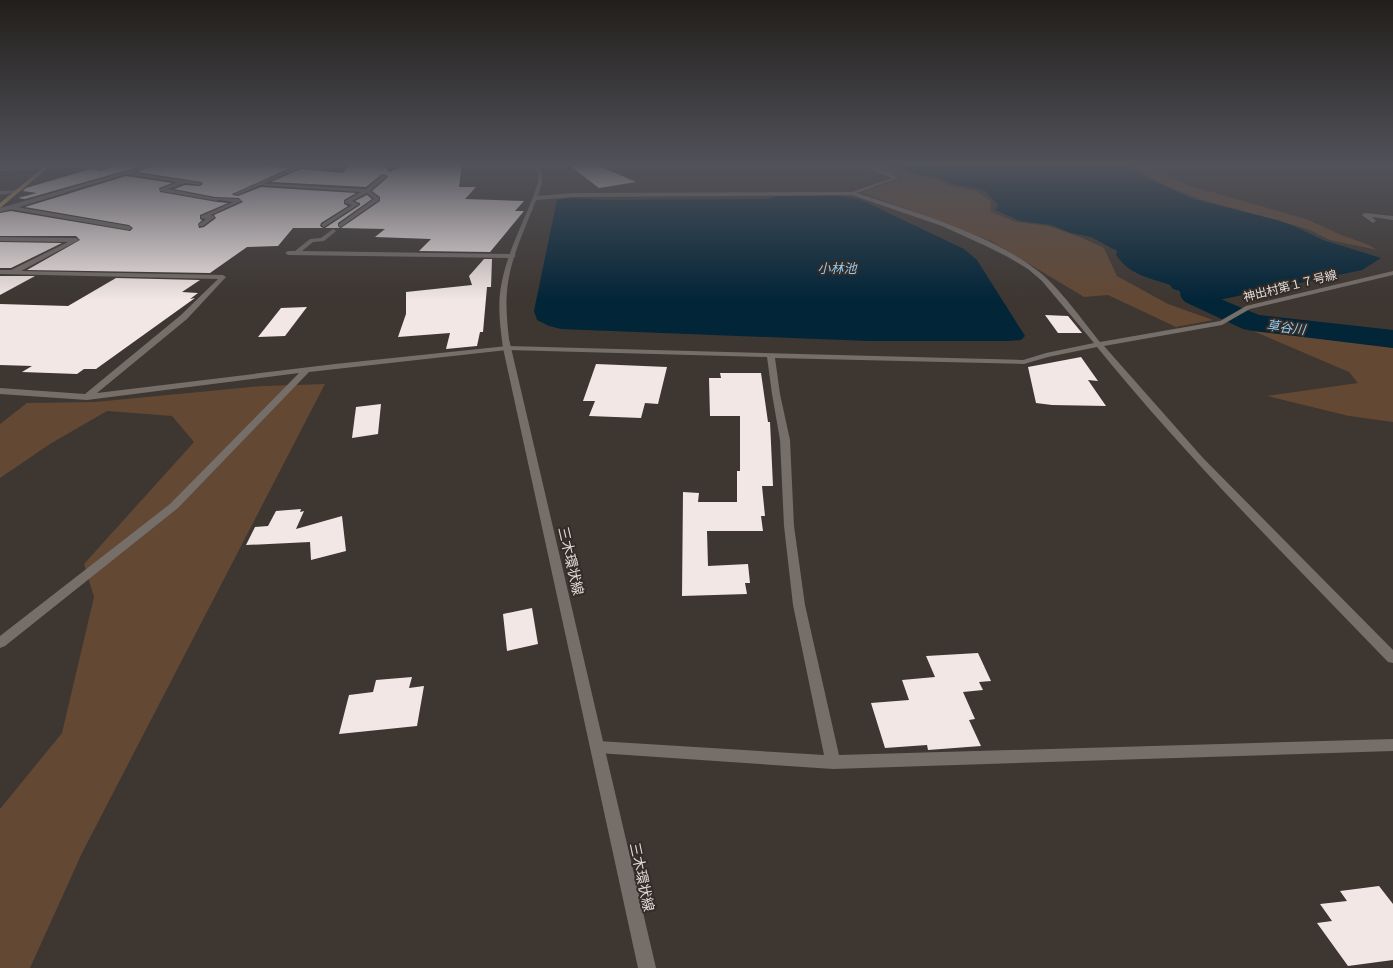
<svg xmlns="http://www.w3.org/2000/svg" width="1393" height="968" font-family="Literata,'Noto Sans JP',serif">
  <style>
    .green { fill: #634834 }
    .water { fill: #022538 }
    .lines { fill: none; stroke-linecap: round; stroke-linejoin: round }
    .river { fill: #022538; fill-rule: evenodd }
    .building { fill: #f2e7e5 }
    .service { fill: #766e69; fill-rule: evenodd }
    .minor { fill: #766e69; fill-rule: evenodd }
    .secondary { fill: #766e69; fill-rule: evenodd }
    .primary { fill: #bf9258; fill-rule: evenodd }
    .labels { text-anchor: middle; stroke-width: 4; stroke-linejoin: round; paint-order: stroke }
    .far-street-label { font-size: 12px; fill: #e0dcd9; stroke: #332c27 }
    .far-water-label { font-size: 13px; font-style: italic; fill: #90ccf4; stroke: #332c27 }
    .street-label { font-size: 14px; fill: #e0dcd9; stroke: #332c27 }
  </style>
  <rect width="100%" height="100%" fill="#3d3631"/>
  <!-- green -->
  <g class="green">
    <polygon points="867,165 888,165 920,176 934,178 951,186 976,191 990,200 991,212 1016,222 1048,226 1080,237 1104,248 1117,276 1168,304 1213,320 1176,327 1108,295 1084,297 991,241 861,192 904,178"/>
    <polygon points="1129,165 1154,165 1155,171 1190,186 1306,219 1339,234 1369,245 1377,250 1330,240 1308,229 1200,199 1167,186"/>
    <polygon points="1246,328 1393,343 1393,422 1349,416 1267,396 1358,383 1349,372"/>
    <polygon points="325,384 82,853 30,968 0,968 0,809 62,733 94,597 84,564 194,442 172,416 107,411 50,444 0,478 0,424 27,403 95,402 262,386"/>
  </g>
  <!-- water -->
  <g class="water">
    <path d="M893 165H1128L1139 174 1193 199 1277 220 1294 226 1323 240 1381 258 1362 270 1214 301 1173 289 1170 285C1148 277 1131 276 1116 255L1117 251 1091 237 1071 233 1051 225 1020 221 995 210 998 205 984 190 947 183C939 174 925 176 914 173 907 171 900 168 893 165Z"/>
    <polygon points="777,196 838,196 859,199 964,249 977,260 1025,336 1021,340 1008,341 869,341 561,329 549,326 537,320 534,311 557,200 570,198 606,200 767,199"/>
  </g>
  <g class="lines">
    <!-- river -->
    <polygon class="river" points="1192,280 1201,283 1206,293 1259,315 1393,330 1393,348 1253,331 1243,329 1185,302 1181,297 1179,288 1183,283"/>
  </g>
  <!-- building -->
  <g class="building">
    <polygon points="120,165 145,165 25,199 18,198 37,193 23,191 26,188 91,169 100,171"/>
    <polygon points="155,165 258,165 290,168 232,194 233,195 238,196 261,187 356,193 344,200 344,204 348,206 321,223 320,226 323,228 293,228 278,246 247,247 210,273 27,270 80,240 76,236 0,236 0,213 11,211 130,231 133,228 129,225 25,207 126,176 172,183 159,188 160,192 217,202 228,203 200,215 200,219 202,220 198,224 199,228 204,227 216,218 214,215 243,202 239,198 215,197 174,189 185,185 200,186 203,184 202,182 137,172"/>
    <polygon points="348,165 384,165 389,172 405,165 462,165 459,187 476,187 465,199 524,201 515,211 524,211 490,252 419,251 431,239 375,237 385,229 341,228 380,201 380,197 372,191 388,177 387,175 382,174 366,187 271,182 301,169 343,173"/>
    <polygon points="569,165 597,165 636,182 599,188"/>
    <polygon points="367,195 372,199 338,223 338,226 340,228 325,228 360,205 360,203 355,201"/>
    <polygon points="0,242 62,243 11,268 0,268"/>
    <polygon points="484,259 492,259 491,287 487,287 483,332 480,332 477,346 446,349 450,333 398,337 406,314 406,292 472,285 469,276"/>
    <polygon points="0,276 35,276 0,295"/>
    <polygon points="116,278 200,280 182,292 198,293 190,299 195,298 96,369 84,369 77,374 22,372 32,366 0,365 0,304 68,306"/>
    <polygon points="307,307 285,336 258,337 281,308"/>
    <polygon points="1045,315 1068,316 1082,333 1058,333"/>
    <polygon points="1081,357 1098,381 1088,380 1106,406 1052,405 1036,403 1028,367"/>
    <polygon points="596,364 667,367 658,404 645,403 641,418 589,416 595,401 583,401"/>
    <polygon points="720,373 761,373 768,422 770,422 773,486 762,486 765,516 761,516 763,531 707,531 708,566 748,564 750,583 745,583 747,594 682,596 683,492 699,493 698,502 737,502 737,471 740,471 740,416 710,416 709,378 721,378"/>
    <polygon points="381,404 378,434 352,438 356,407"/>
    <polygon points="301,509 300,512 304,511 296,529 342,516 346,551 311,560 310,542 246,545 255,527 268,526 276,511"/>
    <polygon points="532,608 538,644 507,651 503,614"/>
    <polygon points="978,653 991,681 979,682 983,690 963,692 975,719 969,720 981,746 928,750 927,745 885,748 871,703 909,700 902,680 935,677 926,656"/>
    <polygon points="412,677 409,688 424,686 417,726 339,734 349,695 373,692 376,680"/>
    <polygon points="1379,886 1393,904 1393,960 1348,966 1317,923 1332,921 1320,904 1347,901 1340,891"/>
  </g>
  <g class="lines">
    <!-- service -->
    <g class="service">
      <polygon points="383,175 387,176 370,191 379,198 379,200 341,227 339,226 339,224 374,199 367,193 352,201 359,204 324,227 322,226 322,224 352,205 345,203 345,201 361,192 258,185 256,184 258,183 366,189"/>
      <polygon points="215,198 239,199 242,201 211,215 215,217 203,226 199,226 199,224 206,219 201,218 201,216 233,202 214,199"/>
      <polygon points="11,206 129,226 132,228 129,230 9,209 9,207"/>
      <polygon points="333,229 336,231 335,232 324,241 313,242 302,251 513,254 516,256 513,258 288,255 285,253 288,251 295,251 310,239 321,238"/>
    </g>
    <!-- minor -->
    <g class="minor">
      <polygon points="149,165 154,165 131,173 202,183 200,185 185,183 168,189 220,199 217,201 160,191 160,189 178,182 126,174 13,209 0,212 0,208"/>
      <polygon points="301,165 306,165 238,195 233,194"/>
      <path d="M858 165C867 164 892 172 898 178L857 193C914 212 991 234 1038 271 1060 288 1082 320 1100 342L1220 321 1246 306 1393 271V275L1250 309 1222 325 1104 346 1203 458 1393 650V663L1388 662C1289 559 1187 458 1097 347L1048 357 1024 364 775 358 780 394 790 440 794 526 805 605 839 755 1393 739V751L833 769 598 753 593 751 591 747 593 743 598 741 824 755 793 605 784 526 780 440 772 394 767 357 507 350 309 372 178 508 5 646 0 648V636L170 504 299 373 87 400 0 394V388L85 394 181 315 218 279 0 274V270H11L68 242 0 241V237L76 238 79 240 21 271 223 275 226 277 187 319 97 393 335 364 507 346 1023 360 1046 353 1094 343 1042 281 1028 269 1008 257 986 246 942 226 852 195 573 197 536 200 533 198 536 196 573 193 852 192 892 178Z"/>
      <polygon points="48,166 46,168 0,171 0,169"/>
      <polygon points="20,190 18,192 0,195 0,191"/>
      <polygon points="1365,213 1393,216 1393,220 1372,217 1376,221 1373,223 1363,216 1362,215"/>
    </g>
    <!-- secondary -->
    <path class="secondary" d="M532 165H536L542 173V183C532 216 513 248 508 283 505 302 507 320 509 339L656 968H638L503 348C500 326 497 303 502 281 509 247 527 216 538 183V173Z"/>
    <!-- primary -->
    <polygon class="primary" points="47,165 51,165 0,208 0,203"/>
  </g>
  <!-- sky -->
  <linearGradient id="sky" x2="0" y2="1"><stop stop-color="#221e1b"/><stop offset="0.55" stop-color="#51525a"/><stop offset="1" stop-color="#51525a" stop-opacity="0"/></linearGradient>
  <rect width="1393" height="300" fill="url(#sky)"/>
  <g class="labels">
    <!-- far-street labels -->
    <g class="far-street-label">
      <text transform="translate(1290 286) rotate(-14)" y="4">神出村第１７号線</text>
    </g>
    <!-- far-water labels -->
    <g class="far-water-label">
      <text x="837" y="273">小林池</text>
      <text transform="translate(1286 327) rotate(7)" y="5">草谷川</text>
    </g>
    <!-- street labels -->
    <g class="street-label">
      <text transform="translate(571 561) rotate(77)" y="5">三木環状線</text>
      <text transform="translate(642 877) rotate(78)" y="5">三木環状線</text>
    </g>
  </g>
</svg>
